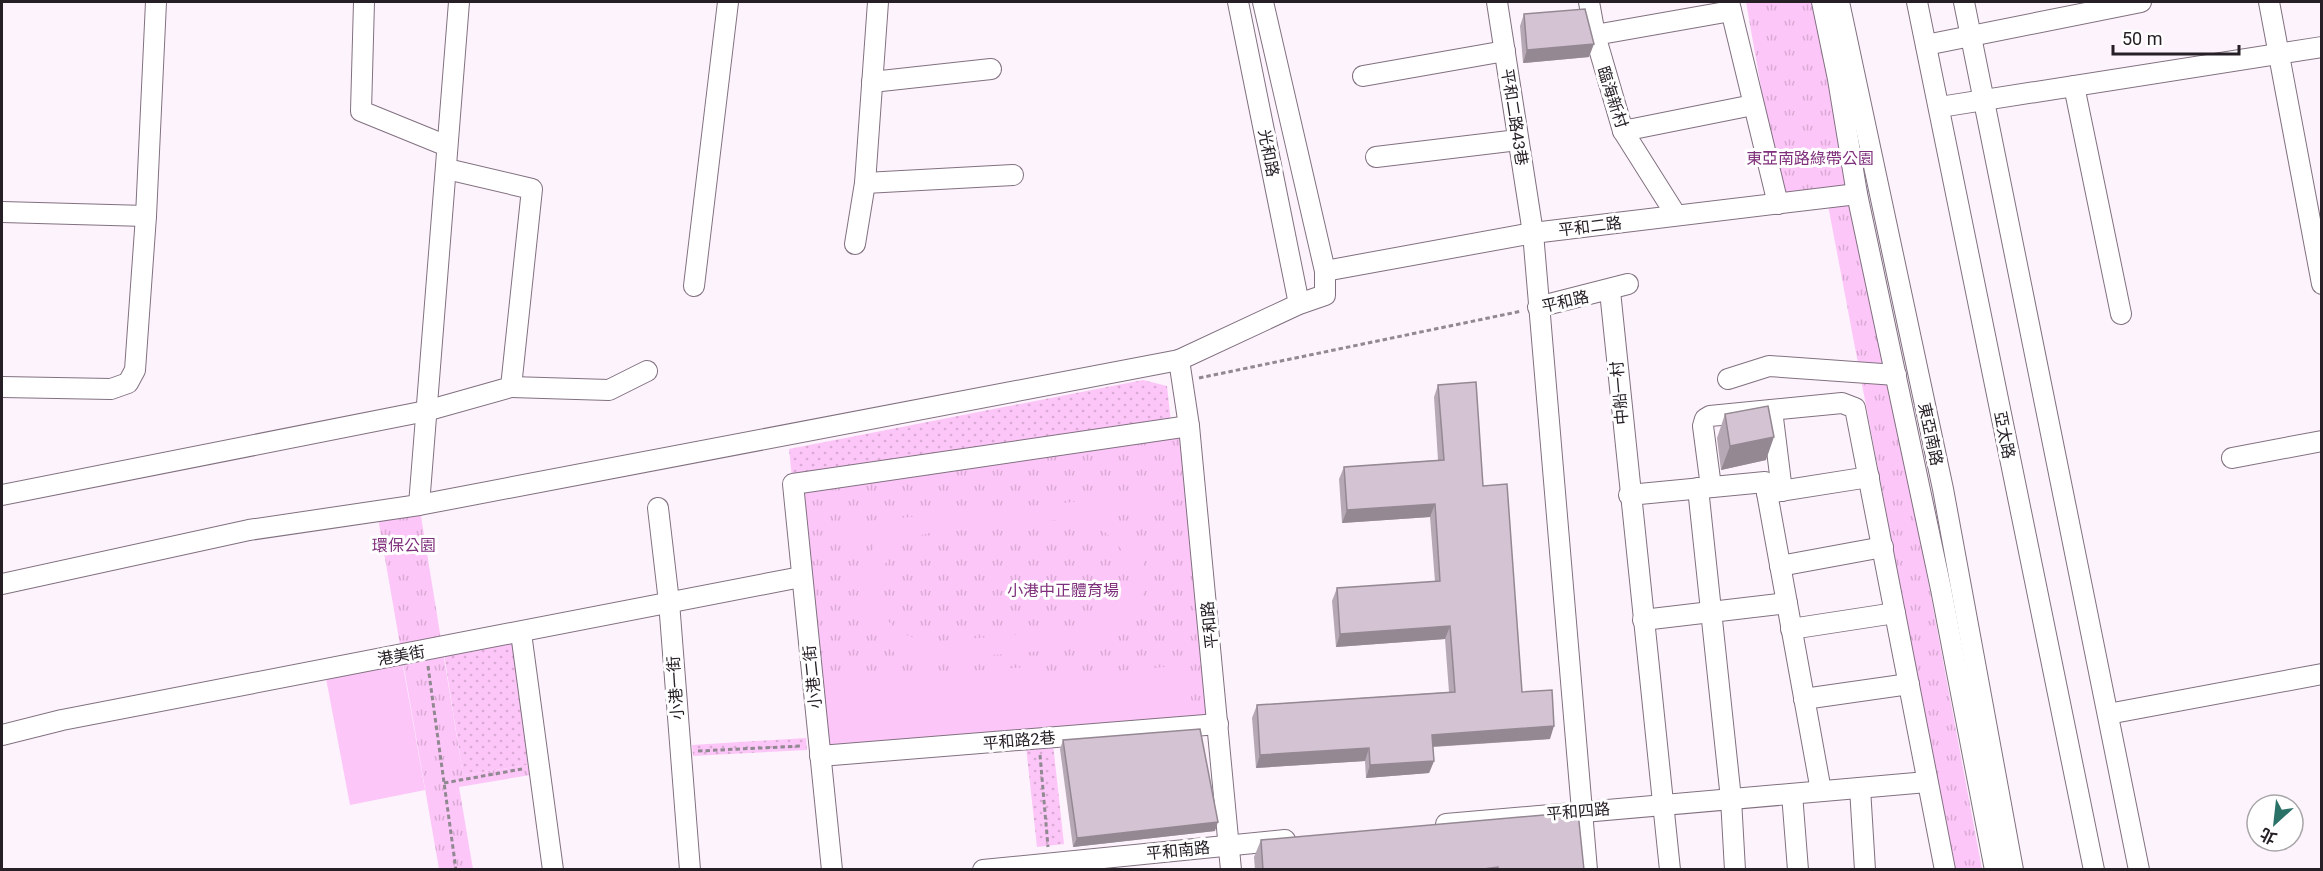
<svg xmlns="http://www.w3.org/2000/svg" width="2323" height="871" font-family="Roboto,'Noto Sans TC',sans-serif">
  <style>
    .grass { fill: url(#grass-dots) }
    .park { fill: url(#park-tufts) }
    .pitch { fill: #fdc6f8; fill-rule: evenodd }
    .lines { fill: none; stroke-linecap: round; stroke-linejoin: round }
    .minor-casing { stroke: #817180; stroke-width: 22 }
    .path { stroke: #918991; stroke-width: 3; stroke-dasharray: 4.5 3; stroke-linecap: butt }
    .minor { stroke: #fff; stroke-width: 20 }
    .wall { fill: #b6a8b5 }
    .shaded-wall { fill: #948893 }
    .building { fill: #d4c3d2; stroke: #948893; stroke-width: 1.5 }
    .labels { text-anchor: middle; stroke-width: 6; stroke-linejoin: round; paint-order: stroke }
    .street-label { font-size: 16px; fill: #262026; stroke: #fff }
    .park-label { font-size: 16px; fill: #7f307c; stroke: #fff }
  </style>
  <defs>
    <pattern id="grass-dots" width="8" height="8" patternUnits="userSpaceOnUse" patternTransform="scale(1.5)"><rect width="8" height="8" fill="#fdc6f8"/><path d="M2 2h.1M6 6h.1" fill="none" stroke="#d9aad4" stroke-width="1.8" stroke-linecap="round"/></pattern>
    <pattern id="park-tufts" width="24" height="20" patternUnits="userSpaceOnUse" patternTransform="scale(1.5)"><rect width="24" height="20" fill="#fdc6f8"/><path d="M3 7l-1-3M5 7V3M7 7l1-3M15 17l-1-3M17 17v-4M19 17l1-3" fill="none" stroke="#d9aad4"/></pattern>
  </defs>
  <rect width="100%" height="100%" fill="#fdf3fc"/>
  <!-- grass -->
  <g class="grass">
    <polygon points="1143,380 1167,386 1171,423 792,478 789,449"/>
    <polygon points="512,641 528,765 463,775 444,654"/>
    <polygon points="806,738 807,750 693,756 692,745"/>
    <polygon points="1053,744 1064,844 1037,847 1026,747"/>
  </g>
  <!-- park -->
  <g class="park">
    <polygon points="1746,2 1813,2 1854,193 1781,201"/>
    <polygon points="1856,196 1982,869 1954,869 1827,200"/>
    <polygon points="1188,433 1216,717 823,751 795,487"/>
    <polygon points="420,510 463,775 528,765 530,775 459,787 473,869 439,869 378,518"/>
  </g>
  <!-- pitch -->
  <g class="pitch">
    <path d="M1169 493 1171 511 1106 516C1153 540 1157 594 1120 632 1114 638 1104 642 1097 647L910 661C902 657 893 652 886 646 862 622 850 577 873 549 876 544 882 540 886 536L848 539 847 523ZM1074 518C1106 524 1141 557 1125 593 1118 608 1102 621 1088 629L929 642C907 637 887 629 880 605 871 575 891 547 918 536 933 531 952 531 968 530 1003 526 1039 522 1074 518Z"/>
    <polygon points="402,660 425,790 350,805 325,673"/>
    <polygon points="1188,665 1193,719 823,751 816,682 1027,667 1028,679"/>
  </g>
  <g class="lines">
    <!-- minor casing -->
    <g class="minor-casing">
      <g id="minor">
        <polyline points="364,2 361,111 447,146"/>
        <polyline points="1238,2 1299,304"/>
        <polyline points="1497,2 1533,233 1587,870"/>
        <polyline points="1589,2 1595,35 1623,131 1676,215"/>
        <polyline points="1729,2 1778,204"/>
        <polyline points="1822,2 1838,79 1857,194 1941,589 1995,870"/>
        <polyline points="1839,2 1943,489 2013,870"/>
        <polyline points="1917,2 2094,870"/>
        <polyline points="1964,2 2139,870"/>
        <polyline points="2269,2 2322,284"/>
        <polyline points="1595,35 1731,11"/>
        <polyline points="1926,45 2141,2"/>
        <polyline points="1363,76 1505,51"/>
        <polyline points="872,82 991,69"/>
        <polyline points="2074,86 2121,314"/>
        <polyline points="1940,107 2322,47"/>
        <polyline points="1623,131 1753,105"/>
        <polyline points="1376,157 1518,140"/>
        <polyline points="865,183 1013,175"/>
        <polyline points="2,212 146,216"/>
        <polyline points="855,244 865,183 878,2"/>
        <polyline points="1325,271 1533,233 1857,194"/>
        <polyline points="694,286 728,2"/>
        <polyline points="1610,291 1670,870"/>
        <polyline points="1538,307 1628,284"/>
        <polyline points="1179,360 1189,426 1231,870"/>
        <polyline points="1728,379 1769,366 1896,375"/>
        <polyline points="2,387 111,389 128,383 135,370 146,216 156,2"/>
        <polyline points="511,387 609,390 647,371"/>
        <polyline points="1772,410 1782,491"/>
        <polyline points="2232,458 2322,441"/>
        <polyline points="1711,487 1703,426 1705,419 1710,416 1842,403 1855,408 1945,870"/>
        <polyline points="1698,488 1731,799 1735,870"/>
        <polyline points="1767,493 1869,477"/>
        <polyline points="2,495 426,411 511,387 532,189 447,169"/>
        <polyline points="1629,495 1765,482 1821,791"/>
        <polyline points="419,505 459,2"/>
        <polyline points="658,508 669,602 690,870"/>
        <polyline points="1780,566 1883,547"/>
        <polyline points="2,584 249,530 419,505 1179,360 1299,304 1325,295 1325,271 1263,2"/>
        <polyline points="1643,620 1787,603"/>
        <polyline points="1791,629 1895,613"/>
        <polyline points="521,633 553,870"/>
        <polyline points="1804,699 1909,684"/>
        <polyline points="2108,714 2322,674"/>
        <polyline points="2,735 62,720 801,577"/>
        <polyline points="820,756 1218,724"/>
        <polyline points="1860,788 1865,870"/>
        <polyline points="1792,794 1798,870"/>
        <polyline points="1446,824 1927,782"/>
        <polyline points="832,870 793,484 1189,426"/>
        <polyline points="983,870 1285,840"/>
      </g>
    </g>
    <!-- path -->
    <g class="path">
      <polyline points="1199,378 1522,311"/>
      <polyline points="428,666 456,870"/>
      <polyline points="698,751 802,746"/>
      <polyline points="1040,755 1048,847"/>
      <polyline points="444,783 522,769"/>
    </g>
    <!-- minor -->
    <use href="#minor" class="minor"/>
  </g>
  <!-- wall -->
  <g class="wall">
    <polygon points="1524,14 1589,57 1523,63 1520,26"/>
    <polygon points="1438,385 1483,486 1522,692 1550,739 1433,747 1434,761 1429,773 1366,778 1365,761 1256,768 1252,718 1257,705 1449,692 1445,639 1336,647 1332,601 1337,588 1435,582 1430,517 1342,523 1339,479 1344,467 1438,460 1434,397"/>
    <polygon points="1725,414 1766,460 1721,470 1717,438"/>
    <polygon points="1063,740 1215,831 1073,847 1060,749"/>
    <polygon points="1261,840 1584,870 1255,870 1254,857"/>
  </g>
  <!-- shaded-wall -->
  <g class="shaded-wall">
    <polygon points="1594,44 1589,57 1523,63 1527,50"/>
    <polygon points="1774,437 1766,460 1721,470 1730,446"/>
    <polygon points="1435,504 1430,517 1342,523 1347,510"/>
    <polygon points="1450,626 1445,639 1336,647 1340,634"/>
    <polygon points="1554,726 1550,739 1427,747 1432,735"/>
    <polygon points="1369,748 1365,761 1256,768 1260,755"/>
    <polygon points="1434,761 1429,773 1366,778 1370,765"/>
    <polygon points="1218,822 1215,831 1073,847 1077,838"/>
    <polygon points="1498,867 1497,870 1476,870"/>
  </g>
  <!-- building -->
  <g class="building">
    <polygon points="1585,9 1594,44 1527,50 1524,14"/>
    <polygon points="1476,382 1483,486 1507,484 1522,692 1552,690 1554,726 1432,735 1434,761 1370,765 1369,748 1260,755 1257,705 1455,692 1450,626 1340,634 1337,588 1440,581 1435,504 1347,510 1344,467 1444,460 1438,385"/>
    <polygon points="1768,406 1774,437 1730,446 1725,414"/>
    <polygon points="1200,729 1218,822 1077,838 1063,740"/>
    <polygon points="1578,812 1584,870 1498,870 1498,867 1476,870 1263,870 1261,840"/>
  </g>
  <g class="labels">
    <!-- street labels -->
    <g class="street-label">
      <text transform="translate(1613 97) rotate(72)" y="6">臨海新村</text>
      <text transform="translate(1515 117) rotate(81)" y="6">平和二路43巷</text>
      <text transform="translate(1269 153) rotate(79)" y="6">光和路</text>
      <text transform="translate(1590 226) rotate(-7)" y="6">平和二路</text>
      <text transform="translate(1565 301) rotate(-13)" y="6">平和路</text>
      <text transform="translate(1619 393) rotate(-95)" y="6">中船一村</text>
      <text transform="translate(1931 434) rotate(78)" y="6">東亞南路</text>
      <text transform="translate(2005 435) rotate(79)" y="6">亞太路</text>
      <text transform="translate(1209 625) rotate(-96)" y="6">平和路</text>
      <text transform="translate(401 655) rotate(-10)" y="6">港美街</text>
      <text transform="translate(812 677) rotate(-96)" y="6">小港二街</text>
      <text transform="translate(675 688) rotate(-94)" y="6">小港一街</text>
      <text transform="translate(1019 740) rotate(-5)" y="6">平和路2巷</text>
      <text transform="translate(1578 811) rotate(-5)" y="6">平和四路</text>
      <text transform="translate(1178 850) rotate(-6)" y="6">平和南路</text>
    </g>
    <!-- park labels -->
    <g class="park-label">
      <text x="1810" y="164">東亞南路綠帶公園</text>
      <text x="404" y="551">環保公園</text>
      <text x="1063" y="596">小港中正體育場</text>
    </g>
  </g>
  <!-- border -->
  <rect width="2323" height="871" fill="none" stroke="#262026" stroke-width="6"/>
  <!-- north arrow -->
  <g transform="translate(2275 823) rotate(207)"><circle r="28" fill="#ffffff" stroke="#a8a6a8" stroke-width="1.5"/>
  <path d="M0-4.5L10 22L0 15L-10 22Z" fill="#2a7168"/>
  <text y="-9" font-size="16" font-weight="bold" text-anchor="middle" fill="#262026">北</text>
  </g>
  <!-- scale -->
  <path d="M2113 45v9h126v-9" fill="none" stroke="#262026" stroke-width="3"/>
  <text x="2122" y="45" font-size="18" fill="#262026" stroke="#ffffff" stroke-width="4.5" paint-order="stroke">50 m</text>
</svg>
